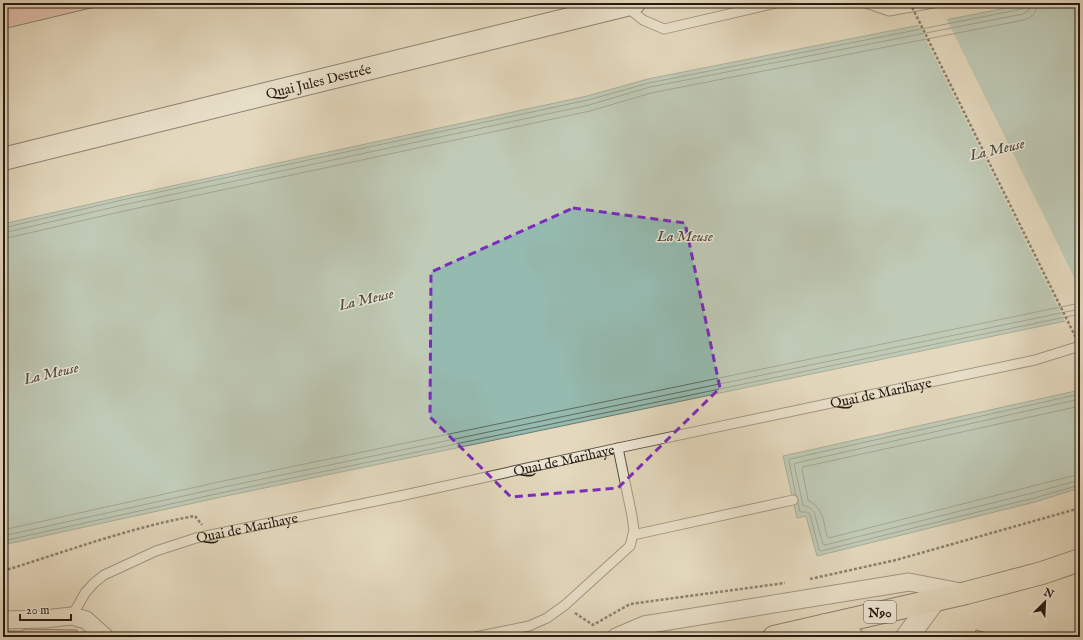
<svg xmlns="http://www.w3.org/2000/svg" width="1083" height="640" font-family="'IM FELL English',serif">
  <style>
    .water { fill: #95baaf; stroke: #687a70 }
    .pier { fill: #e4d9be }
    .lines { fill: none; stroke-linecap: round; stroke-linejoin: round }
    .shore { stroke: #5d6a60; stroke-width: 1 }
    .building { fill: #e3a89b; stroke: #251a12 }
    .service-casing { stroke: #554a3d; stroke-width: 11 }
    .minor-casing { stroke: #554a3d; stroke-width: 19 }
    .tertiary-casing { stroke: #554a3d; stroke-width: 24 }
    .secondary-casing { stroke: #251a12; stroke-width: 24 }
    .primary-casing { stroke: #251a12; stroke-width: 24 }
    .path { stroke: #251a12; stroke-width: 2.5; stroke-dasharray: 3 2; stroke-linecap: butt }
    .service { stroke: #ede6d5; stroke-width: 9 }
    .minor { stroke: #ede6d5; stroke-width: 17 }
    .tertiary { stroke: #ede6d5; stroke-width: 22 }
    .secondary { stroke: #ede6d5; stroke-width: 22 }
    .primary { stroke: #e4d9be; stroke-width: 22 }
    .path-bridge { stroke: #251a12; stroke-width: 2.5; stroke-dasharray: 3 2; stroke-linecap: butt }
    .marked { fill: none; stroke: #7b2cbf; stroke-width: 3; stroke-dasharray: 8 5; stroke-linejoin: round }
    .labels { text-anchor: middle; stroke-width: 3; stroke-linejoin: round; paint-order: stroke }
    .shield { fill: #ede6d5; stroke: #61574c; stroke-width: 1 }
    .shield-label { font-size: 13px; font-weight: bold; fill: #251a12 }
    .street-label { font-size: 14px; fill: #251a12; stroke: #ede6d5 }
    .water-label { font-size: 15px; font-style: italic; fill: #474a41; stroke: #ede6d5 }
  </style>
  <rect width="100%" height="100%" fill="#e4d9be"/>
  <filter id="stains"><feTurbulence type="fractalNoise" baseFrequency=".005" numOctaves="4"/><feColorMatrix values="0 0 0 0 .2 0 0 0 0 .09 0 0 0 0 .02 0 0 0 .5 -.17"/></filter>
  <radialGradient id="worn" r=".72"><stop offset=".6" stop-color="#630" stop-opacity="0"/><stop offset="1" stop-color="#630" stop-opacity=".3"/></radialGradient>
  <!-- water -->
  <g class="water">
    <polygon points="1031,3 1080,3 1080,318 226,496 3,545 3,224 121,197 587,96 648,79"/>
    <polygon points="1080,390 1080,488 1035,502 817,556 806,516 797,518 783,456"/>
  </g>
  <!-- pier -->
  <polygon class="pier" points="946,18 1080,289 1080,320 1066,323 918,24"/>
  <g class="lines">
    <!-- shore -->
    <g class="shore">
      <polyline points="3,228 122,200 588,100 649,83 1022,9 1025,7 1026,3"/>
      <polyline points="3,233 123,205 589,105 650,87 1023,14 1029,10 1031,3"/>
      <path d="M3 239 124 211 590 111 651 93 1024 20C1033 17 1037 12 1037 3"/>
      <polyline points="1080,399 796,463 794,464 803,505 810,508 814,512 823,544 825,545 1032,493 1080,480"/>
      <path d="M1080 406 803 467 802 469 808 500C824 509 823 520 827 536L829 538 1080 474"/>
      <polyline points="796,496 789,461 790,459 1080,394"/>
      <polyline points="798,503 800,512 807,512 810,514 819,550 821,551 1034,498 1080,485"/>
      <polyline points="3,530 223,481 1080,303"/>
      <polyline points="3,536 224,487 1080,309"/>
      <polyline points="3,541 225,492 1080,314"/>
    </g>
  </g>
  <!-- building -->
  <g class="building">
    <polygon points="3,3 112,3 3,29"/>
    <polygon points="26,629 77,630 77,637 7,637 7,631 21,631"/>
    <polygon points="976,630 1002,637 974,637"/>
  </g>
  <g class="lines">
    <!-- service casing -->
    <g class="service-casing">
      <g id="service">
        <polyline points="866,3 889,11 933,3"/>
        <polyline points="627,7 643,20 664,29 776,3"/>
        <polyline points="633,535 793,500"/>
        <path id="s1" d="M72 616 85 593 94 583 104 575 156 551 196 538 400 496 618 448 1035 360 1080 346"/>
        <polyline points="475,637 529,626 547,618 565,605 630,546 634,530 632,516 618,448"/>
      </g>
    </g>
    <!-- minor casing -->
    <g class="minor-casing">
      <g id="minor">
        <polyline points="3,620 44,619 72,616 86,620 105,637"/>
        <polyline points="616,637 644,625 909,582 961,592"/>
      </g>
    </g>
    <!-- tertiary casing -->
    <g class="tertiary-casing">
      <g id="tertiary">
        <polyline points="825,625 852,637"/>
        <polyline points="907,637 935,599"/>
      </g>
    </g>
    <!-- secondary casing -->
    <g class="secondary-casing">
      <g id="secondary">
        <path id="s2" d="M3 159 634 3"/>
      </g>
    </g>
    <!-- primary casing -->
    <g class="primary-casing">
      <polyline id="primary" points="774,637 966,593 1042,573 1080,560"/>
    </g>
    <!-- path -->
    <g class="path">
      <path d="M3 571C65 552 131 527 195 516L202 525"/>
      <polyline points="810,579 896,560 1080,508"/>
      <polyline points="575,613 593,625 630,604 785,583"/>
    </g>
    <!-- service -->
    <use href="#service" class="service"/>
    <!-- minor -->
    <use href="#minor" class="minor"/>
    <!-- tertiary -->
    <use href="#tertiary" class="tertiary"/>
    <!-- secondary -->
    <use href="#secondary" class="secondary"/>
    <!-- primary -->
    <use href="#primary" class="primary"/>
    <!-- path-bridge -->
    <polyline class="path-bridge" points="910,3 1080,346"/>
  </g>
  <!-- marked area -->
  <path d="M0 0H1083V640H0ZM573 208 685 223 720 388 618 488 511 497 430 417 431 272Z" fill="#e4d9be" fill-opacity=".55" fill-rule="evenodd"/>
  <path class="marked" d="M573 208 685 223 720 388 618 488 511 497 430 417 431 272Z"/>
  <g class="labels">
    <!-- shield labels -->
    <rect class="shield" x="864" y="601" width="32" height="22" rx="3"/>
    <g class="shield-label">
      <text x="880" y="617">N90</text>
    </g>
    <!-- street labels -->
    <g class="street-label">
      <text dy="5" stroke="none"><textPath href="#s2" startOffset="325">Quai Jules Destrée</textPath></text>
      <text dy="5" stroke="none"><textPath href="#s1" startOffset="852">Quai de Marihaye</textPath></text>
      <text dy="5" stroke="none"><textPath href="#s1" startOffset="528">Quai de Marihaye</textPath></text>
      <text dy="5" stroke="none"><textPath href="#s1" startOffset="204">Quai de Marihaye</textPath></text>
    </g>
    <!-- water labels -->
    <g class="water-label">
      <text transform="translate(997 149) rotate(-13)" y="5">La Meuse</text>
      <text x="685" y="241">La Meuse</text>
      <text transform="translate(366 299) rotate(-13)" y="5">La Meuse</text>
      <text transform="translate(51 373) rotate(-13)" y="5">La Meuse</text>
    </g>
  </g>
  <!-- margin -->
  <rect width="1083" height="640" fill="none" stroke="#e4d9be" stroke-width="16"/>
  <rect x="4" y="4" width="1075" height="632" fill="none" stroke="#251a12" stroke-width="2"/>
  <rect x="8" y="8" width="1067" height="624" fill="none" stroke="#251a12"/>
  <!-- north arrow -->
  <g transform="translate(1045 602) rotate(24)" stroke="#ede6d5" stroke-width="3" paint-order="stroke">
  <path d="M0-3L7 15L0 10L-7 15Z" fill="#251a12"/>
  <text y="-6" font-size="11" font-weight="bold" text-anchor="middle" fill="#251a12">N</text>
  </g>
  <!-- scale -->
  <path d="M20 614v6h51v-6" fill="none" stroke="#251a12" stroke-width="2"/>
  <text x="26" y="614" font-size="12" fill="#251a12" stroke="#ede6d5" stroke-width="3" paint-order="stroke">20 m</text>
  <rect width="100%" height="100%" filter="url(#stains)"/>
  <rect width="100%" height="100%" fill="url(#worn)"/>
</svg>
